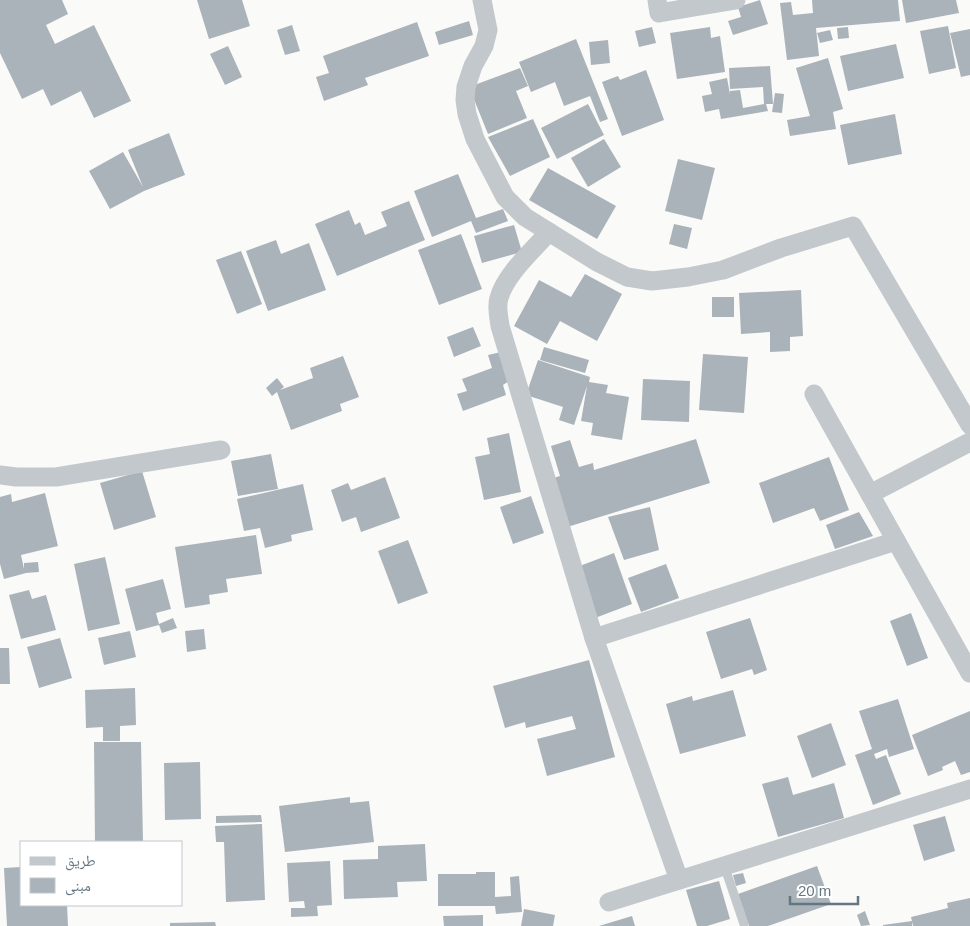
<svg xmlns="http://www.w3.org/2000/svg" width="970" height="926" font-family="Helvetica,'Noto Naskh Arabic',sans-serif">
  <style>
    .building { fill: #aab3b9 }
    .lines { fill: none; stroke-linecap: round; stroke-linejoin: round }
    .service { stroke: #c3c8cc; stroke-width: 9 }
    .minor { stroke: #c3c8cc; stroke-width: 19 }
  </style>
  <rect width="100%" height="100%" fill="#fafaf8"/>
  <!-- building -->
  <g class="building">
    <polygon points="0,0 62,0 68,14 46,25 55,44 94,25 131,101 94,118 81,91 51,106 43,89 22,99 0,53"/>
    <polygon points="197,0 242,0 250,26 209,39"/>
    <polygon points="760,0 768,24 733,35 728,21 741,17 738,7"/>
    <polygon points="812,0 898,0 900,21 816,28 819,56 787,60 780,3 791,2 793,15 813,13"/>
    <polygon points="902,0 956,0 959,13 906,23"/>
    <polygon points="469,21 473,35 439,45 435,32"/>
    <polygon points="417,22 429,56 365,78 368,85 324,101 316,77 329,73 323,56"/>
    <polygon points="292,25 300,51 285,55 277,30"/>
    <polygon points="948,26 956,68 929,74 920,31"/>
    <polygon points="652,27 656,43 639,47 635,31"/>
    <polygon points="710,27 711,38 720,36 725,72 677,79 670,33"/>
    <polygon points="848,27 849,38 838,39 837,28"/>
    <polygon points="970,29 970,75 961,77 950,33"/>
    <polygon points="830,30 833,40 820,43 817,33"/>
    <polygon points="576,39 608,119 600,122 590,96 564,106 555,82 531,92 519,62"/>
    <polygon points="608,40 610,63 591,65 589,42"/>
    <polygon points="896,44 904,78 848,91 840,56"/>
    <polygon points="228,46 242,77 225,85 210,54"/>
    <polygon points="828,58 843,109 833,112 836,129 790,136 787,120 810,116 796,68"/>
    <polygon points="770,66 773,104 766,104 768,111 721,119 719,109 705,112 702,96 712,94 709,82 727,78 730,94 730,91 740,90 743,108 764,104 763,87 730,89 729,68"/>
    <polygon points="520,68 528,86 516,91 527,118 488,134 469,87"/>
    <polygon points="646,70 664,120 622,136 602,82 618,76 620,80"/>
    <polygon points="775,93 784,94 782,113 772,112"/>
    <polygon points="588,104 604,135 557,159 541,128"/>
    <polygon points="895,114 902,154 848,165 840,125"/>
    <polygon points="533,119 550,157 510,176 488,137"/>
    <polygon points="169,133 185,175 144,191 110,209 89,171 123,152 143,187 128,150"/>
    <polygon points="604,139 621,167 588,187 571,158"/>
    <polygon points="678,159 715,168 702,220 665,211"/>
    <polygon points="548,168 616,206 597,239 529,200"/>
    <polygon points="458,174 476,218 503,209 508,221 476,233 471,221 432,237 414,191"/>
    <polygon points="409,201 425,240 337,276 315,224 349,210 355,225 360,222 365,235 387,226 381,212"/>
    <polygon points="674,224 692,228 687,249 669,244"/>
    <polygon points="514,225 522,252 482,263 474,236"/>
    <polygon points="461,234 482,289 439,305 418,250"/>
    <polygon points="276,240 281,254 309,243 326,290 268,311 246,251"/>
    <polygon points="241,251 262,304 237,314 216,260"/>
    <polygon points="585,274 622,294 597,341 560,321 547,344 514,326 539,280 571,297"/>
    <polygon points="801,290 803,336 790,337 790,351 770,352 770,332 741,334 739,293"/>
    <rect x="712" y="297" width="22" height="20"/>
    <polygon points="473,327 481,346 454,357 447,337"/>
    <polygon points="544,347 589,360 585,373 540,360"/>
    <polygon points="501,352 509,381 503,385 506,395 463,411 457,394 467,391 462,379 492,368 488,355"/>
    <polygon points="703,354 748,357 744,413 699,410"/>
    <polygon points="343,356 359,397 340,404 342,411 291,430 277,392 272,396 266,388 277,378 284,387 280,390 313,378 310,368"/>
    <polygon points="538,360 590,377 589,382 608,385 606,393 629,397 622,440 591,435 593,423 581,421 587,386 574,425 559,420 563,407 526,395"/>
    <polygon points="643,379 690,381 689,422 641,420"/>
    <polygon points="509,433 521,492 484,500 475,457 490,454 487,438"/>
    <polygon points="696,439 710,483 564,528 550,479 560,476 551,446 570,440 579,467 593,463 594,470"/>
    <polygon points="271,454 278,489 238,496 231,461"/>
    <polygon points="829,457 849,510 820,521 814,508 773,523 759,483"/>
    <polygon points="142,471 156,517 114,530 100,483"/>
    <polygon points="385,477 400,518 361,532 356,517 342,522 331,490 348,483 351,490"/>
    <polygon points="303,484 313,530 291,535 292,541 265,548 260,528 244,531 237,499"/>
    <polygon points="45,493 58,546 21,555 24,569 24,563 38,562 39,572 26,573 4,579 0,564 0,497 11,494 12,502"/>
    <polygon points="531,496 544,533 513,544 500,507"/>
    <polygon points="650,507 659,550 624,560 608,517"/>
    <polygon points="859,512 873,536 835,549 826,525"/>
    <polygon points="256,535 262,574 226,579 228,592 209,595 210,604 185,608 175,547"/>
    <polygon points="408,540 428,593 398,604 378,551"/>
    <polygon points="614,553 632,604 595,618 577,567"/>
    <polygon points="105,557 120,624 88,631 74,564"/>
    <polygon points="666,564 679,598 641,612 628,578"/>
    <polygon points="163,579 171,609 156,613 159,624 173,618 177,628 162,633 159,625 136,631 125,589"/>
    <polygon points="29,590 32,599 46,595 56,630 21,639 9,595"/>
    <polygon points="911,613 928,658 907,666 890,621"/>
    <polygon points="750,618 767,670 754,675 752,669 721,679 706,632"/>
    <polygon points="204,629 206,649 187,652 185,631"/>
    <polygon points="130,631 136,657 104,665 98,638"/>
    <polygon points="60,638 72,678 39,688 27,647"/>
    <polygon points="0,648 9,648 10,684 0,684"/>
    <polygon points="589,660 615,757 547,776 537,739 576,729 572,716 526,728 525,722 505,728 493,686"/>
    <polygon points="135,688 136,725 120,726 120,741 103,741 103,727 86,728 85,690"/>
    <polygon points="733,690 746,736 680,754 666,704 692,696 693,701"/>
    <polygon points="898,699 914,749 889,757 887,749 874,754 876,759 886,755 901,794 873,805 855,755 872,749 859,711"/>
    <polygon points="970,711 970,772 961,775 955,761 942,767 943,770 928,776 912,735"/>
    <polygon points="831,723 846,765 812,778 797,736"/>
    <polygon points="94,742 141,742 143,842 95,842"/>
    <polygon points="200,762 201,819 165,820 164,763"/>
    <polygon points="788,777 793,795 834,783 844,818 778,837 762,784"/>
    <polygon points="350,797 350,803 369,801 374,842 285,852 279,806"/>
    <polygon points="261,815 262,822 216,823 216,816"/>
    <polygon points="945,816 955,851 924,861 913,825"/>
    <polygon points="262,824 265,900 226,902 224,842 216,842 215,826"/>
    <polygon points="425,844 427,881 397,882 398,897 344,899 343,860 378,859 378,846"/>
    <polygon points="330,861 332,905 317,906 318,916 291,917 291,908 305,908 304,901 289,902 287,863"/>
    <polygon points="817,866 831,904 768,926 749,926 738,894"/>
    <polygon points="21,867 21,905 67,905 68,926 7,926 4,868"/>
    <polygon points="476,872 495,872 495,897 511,896 510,877 519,876 522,912 496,914 495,906 438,906 438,874 476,874"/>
    <polygon points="743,873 746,883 736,886 733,875"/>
    <polygon points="719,881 730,919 707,926 697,926 686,890"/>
    <polygon points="970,898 970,926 913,926 911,917 948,908 947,903"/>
    <polygon points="524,909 555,915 553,926 521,926"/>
    <polygon points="865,911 870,925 861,926 857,915"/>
    <polygon points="483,915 483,926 444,926 443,916"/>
    <polygon points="632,916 635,926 599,926"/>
    <polygon points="912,921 912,926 883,926 883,925"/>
    <polygon points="215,922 216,926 170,926 170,923"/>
  </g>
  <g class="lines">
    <!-- service -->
    <polyline class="service" points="724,865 744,924"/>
    <!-- minor -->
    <g class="minor">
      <polyline points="482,0 488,30 484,46 473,66 466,87 465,100 467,114 475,139 505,197 525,217 597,262 627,277 652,281 688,277 723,270 781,248 853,226 970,425"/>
      <polyline points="657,0 659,13 736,0"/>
      <path d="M549 232C533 250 505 275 499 298 496 307 499 317 500 326L594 638 679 880"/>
      <polyline points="814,394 970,673"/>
      <polyline points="0,475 16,477 56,477 221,450"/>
      <polyline points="870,494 970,442"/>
      <polyline points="594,638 896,541"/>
      <polyline points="609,902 970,789"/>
    </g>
  </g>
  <!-- legend -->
  <rect x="20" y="841" width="162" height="65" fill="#ffffff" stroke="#c1c8cd"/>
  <rect x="30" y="857" width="25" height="8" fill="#c3c8cc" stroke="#c1c8cd"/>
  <text x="65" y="866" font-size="15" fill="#657683">طريق</text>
  <rect x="30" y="878" width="25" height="15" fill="#aab3b9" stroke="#c1c8cd"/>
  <text x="65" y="891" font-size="15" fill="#657683">مبنى</text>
  <!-- scale -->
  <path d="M790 896v8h68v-8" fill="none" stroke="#657683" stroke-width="2.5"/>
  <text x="798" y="896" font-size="15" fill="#657683" stroke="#ffffff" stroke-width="4" paint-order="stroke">20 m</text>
</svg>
